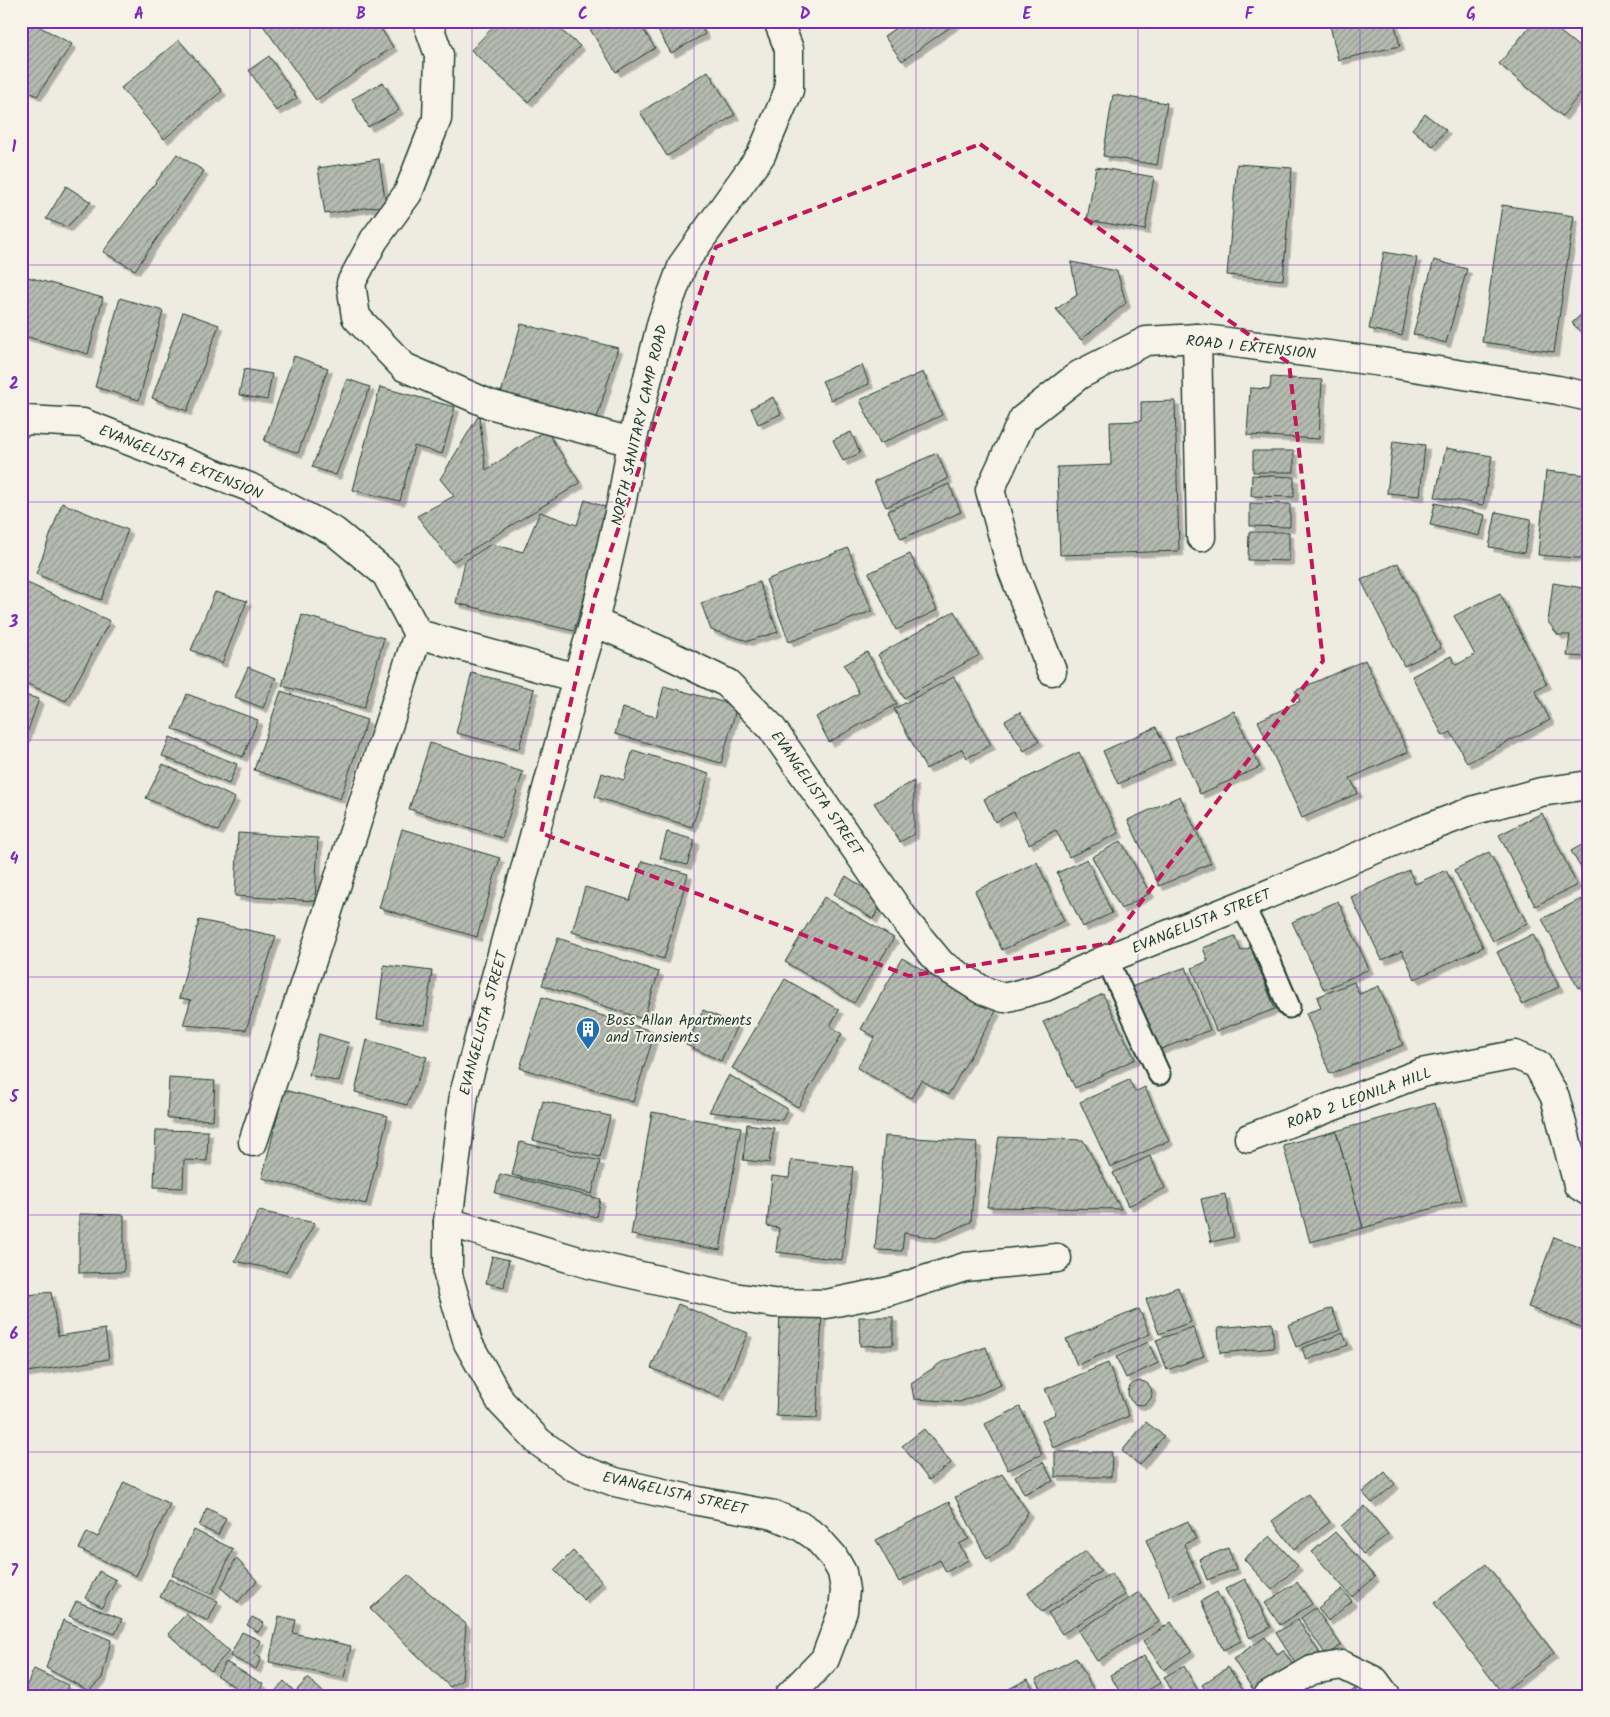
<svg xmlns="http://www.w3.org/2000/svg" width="1610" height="1717" font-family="Kalam,sans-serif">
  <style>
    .building { fill: url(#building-hatch); stroke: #1f3d34; filter: url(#shadow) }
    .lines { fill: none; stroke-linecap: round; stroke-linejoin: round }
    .lane-casing { stroke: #1f3d34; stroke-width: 25 }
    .street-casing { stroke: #1f3d34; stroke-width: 31 }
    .secondary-casing { stroke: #1f3d34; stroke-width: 31 }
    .lane { stroke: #f7f3e8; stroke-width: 21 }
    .street { stroke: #f7f3e8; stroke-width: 28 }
    .secondary { stroke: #f7f3e8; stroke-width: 28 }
    .marked { fill: none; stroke: #c2185b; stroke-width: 4; stroke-dasharray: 10 6; stroke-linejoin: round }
    .grid { fill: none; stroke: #7b2cbf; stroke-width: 1; stroke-opacity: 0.55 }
    .labels { text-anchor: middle; stroke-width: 4; stroke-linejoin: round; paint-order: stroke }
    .street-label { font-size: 15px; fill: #1f3d34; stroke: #f7f3e8 }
    .poi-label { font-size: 15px; fill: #1f3d34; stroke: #f7f3e8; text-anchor: start }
    .neatline { fill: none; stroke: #7b2cbf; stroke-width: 2 }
    .grid-label { font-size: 16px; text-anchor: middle; font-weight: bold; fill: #7b2cbf }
  </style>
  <defs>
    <pattern id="building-hatch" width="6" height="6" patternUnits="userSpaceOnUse" patternTransform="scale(1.25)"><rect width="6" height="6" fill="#b5bbb0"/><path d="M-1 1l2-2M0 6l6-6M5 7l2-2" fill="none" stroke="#939990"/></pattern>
    <filter id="shadow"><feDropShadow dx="4.5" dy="4.5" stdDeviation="0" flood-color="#0004"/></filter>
  </defs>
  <rect width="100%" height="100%" fill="#eeece1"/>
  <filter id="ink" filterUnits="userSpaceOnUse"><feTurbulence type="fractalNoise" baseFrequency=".02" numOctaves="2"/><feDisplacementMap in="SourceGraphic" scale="10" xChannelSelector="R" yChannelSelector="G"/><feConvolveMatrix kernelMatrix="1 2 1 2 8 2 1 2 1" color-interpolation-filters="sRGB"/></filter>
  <g filter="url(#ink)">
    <!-- building -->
    <g class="building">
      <polygon points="21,21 29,21 72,44 37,96 21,87"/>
      <polygon points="266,21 376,21 393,47 316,100 262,24"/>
      <polygon points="499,21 550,21 580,46 528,102 471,50"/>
      <polygon points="585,21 638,21 655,48 616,72"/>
      <polygon points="665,21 698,21 705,34 671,53 656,27"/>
      <polygon points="906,21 959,21 902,61 884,36"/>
      <polygon points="1329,21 1394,21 1400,46 1338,60"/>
      <polygon points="1534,21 1547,21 1589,55 1589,83 1562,116 1499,64"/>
      <polygon points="179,40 222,91 164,139 121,88"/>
      <polygon points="269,56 297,98 276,111 249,70"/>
      <polygon points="708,71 735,115 667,156 640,112"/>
      <polygon points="383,82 399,110 368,127 352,99"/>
      <polygon points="1113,95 1167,103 1157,165 1103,156"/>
      <polygon points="1425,114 1446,130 1433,146 1412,129"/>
      <polygon points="177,154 204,171 135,270 103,252"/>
      <polygon points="379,159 386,205 325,214 318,168"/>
      <polygon points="1237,164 1292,168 1283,280 1227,275"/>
      <polygon points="1096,167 1154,177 1145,230 1087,220"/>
      <polygon points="66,186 91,202 67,227 46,219"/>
      <polygon points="1502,205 1574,216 1554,352 1482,342"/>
      <polygon points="1384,252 1417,258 1402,336 1369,329"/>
      <polygon points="1434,260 1467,269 1446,343 1413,334"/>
      <polygon points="1071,262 1117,271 1126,303 1081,340 1056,309 1077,295"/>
      <polygon points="21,275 103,298 88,354 21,335"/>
      <polygon points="120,298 163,311 139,400 95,387"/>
      <polygon points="1589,307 1589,341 1572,323"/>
      <polygon points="183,312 219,325 187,411 152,398"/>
      <polygon points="521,324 618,348 594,428 499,400"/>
      <polygon points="294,356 328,368 298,453 264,441"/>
      <polygon points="862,365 869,384 831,400 822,381"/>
      <polygon points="244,369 272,374 267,400 239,395"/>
      <polygon points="923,372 942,415 880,444 860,400"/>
      <polygon points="1271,377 1322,380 1319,439 1247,435 1250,388 1270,389"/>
      <polygon points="347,379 370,387 336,475 312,467"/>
      <polygon points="380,387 455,407 442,454 414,446 400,501 353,490"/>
      <polygon points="773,397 781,414 758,424 751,408"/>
      <polygon points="1175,401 1179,551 1060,555 1057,467 1111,465 1110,422 1141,421 1141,402"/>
      <polygon points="479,415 486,470 546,430 580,483 452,562 417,516 454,496 440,479"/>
      <polygon points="851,432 860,453 843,461 833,440"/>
      <polygon points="1393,441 1425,445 1420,496 1387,493"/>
      <polygon points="1446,448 1492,456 1483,505 1435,497"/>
      <rect x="1253" y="451" width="41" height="21"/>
      <polygon points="937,453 948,479 886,507 874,481"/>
      <polygon points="1546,471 1589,475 1589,559 1538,555"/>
      <polygon points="1252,475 1294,477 1294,497 1251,496"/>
      <polygon points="949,484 961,512 901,539 888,511"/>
      <polygon points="585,500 611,509 574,631 456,603 465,561 491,544 523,552 540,512 577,525"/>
      <polygon points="62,503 128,530 101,600 36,574"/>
      <polygon points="1250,503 1290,504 1290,527 1250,526"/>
      <polygon points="1435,503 1485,515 1480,536 1430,525"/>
      <polygon points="1496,512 1531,519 1524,553 1489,547"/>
      <polygon points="1249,532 1289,532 1289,561 1248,560"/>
      <polygon points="848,548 872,611 789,642 766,580"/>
      <polygon points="910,554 937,610 896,630 869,573"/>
      <polygon points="1398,563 1441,648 1404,666 1361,580"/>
      <polygon points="21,580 110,621 66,701 21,681"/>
      <polygon points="759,582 778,632 748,641 711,630 701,603"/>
      <polygon points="1553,583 1589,589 1589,657 1567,656 1570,635 1558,635 1548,622"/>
      <polygon points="215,592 247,601 222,663 191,650"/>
      <polygon points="1500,593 1547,684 1535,690 1550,720 1467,763 1451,732 1443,736 1412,676 1451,656 1456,665 1475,655 1454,616"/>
      <polygon points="954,611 979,655 904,698 878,655"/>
      <polygon points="302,615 384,638 364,708 282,686"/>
      <polygon points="867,652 897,704 829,742 816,717 859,693 844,665"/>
      <polygon points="1365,660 1408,752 1350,778 1358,793 1302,818 1258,721 1300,701 1295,691"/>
      <polygon points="248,667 276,678 263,708 235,697"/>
      <polygon points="472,673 534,689 519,749 456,733"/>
      <polygon points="954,677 991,745 967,758 962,749 926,769 894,709"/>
      <polygon points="664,686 737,706 721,763 615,734 622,708 656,717"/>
      <polygon points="281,691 367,720 340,799 254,770"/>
      <polygon points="21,694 39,699 21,750"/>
      <polygon points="187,694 258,720 243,757 173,729"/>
      <polygon points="1234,711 1260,767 1200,794 1175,738"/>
      <polygon points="1020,712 1039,741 1024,751 1005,721"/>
      <polygon points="1156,727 1171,759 1118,784 1103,751"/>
      <polygon points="170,737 237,764 229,784 162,756"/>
      <polygon points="430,743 523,772 502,838 409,809"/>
      <polygon points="633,750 709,774 692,827 595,797 602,773 624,780"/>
      <polygon points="1079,752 1119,833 1069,857 1056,830 1029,844 1014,812 995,822 984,799"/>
      <polygon points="163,764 235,798 218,831 146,798"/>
      <polygon points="914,781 914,834 900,842 874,803"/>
      <polygon points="1180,796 1211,863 1159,886 1128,820"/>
      <polygon points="1542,813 1577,885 1535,906 1499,835"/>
      <polygon points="402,829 500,858 477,937 379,908"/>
      <polygon points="667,832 695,840 687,865 660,858"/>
      <polygon points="238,833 318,838 315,901 235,896"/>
      <polygon points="1121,841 1150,893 1121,909 1092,857"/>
      <polygon points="1589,841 1589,882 1571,851"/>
      <polygon points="1489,852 1527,923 1493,941 1454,870"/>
      <polygon points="1087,859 1112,913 1083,927 1057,873"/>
      <polygon points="642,861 688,874 664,959 572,932 585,887 630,900"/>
      <polygon points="1037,862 1064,921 1002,950 975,891"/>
      <polygon points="1409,870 1415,884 1446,870 1483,947 1415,979 1402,951 1382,960 1351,897"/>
      <polygon points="846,876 884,901 873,919 834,894"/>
      <polygon points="824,897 894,938 854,1003 785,962"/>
      <polygon points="1581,899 1589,914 1589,983 1578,988 1542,919"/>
      <polygon points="1338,901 1369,969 1324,990 1292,922"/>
      <polygon points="199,920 276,936 246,1030 183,1025 191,1000 179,998"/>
      <polygon points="1533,934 1559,987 1522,1004 1497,952"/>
      <polygon points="1235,936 1241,951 1251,947 1275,1009 1216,1031 1192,968 1208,961 1203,948"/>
      <polygon points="558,938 659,972 643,1019 542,985"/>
      <polygon points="902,958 996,1011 948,1095 921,1080 911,1098 857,1068 875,1037 861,1029"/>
      <polygon points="384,965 432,971 425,1025 377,1019"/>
      <polygon points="1186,967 1210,1030 1156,1051 1131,987"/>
      <polygon points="785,979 839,1010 830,1026 842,1034 798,1107 732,1068"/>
      <polygon points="1354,982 1359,994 1379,986 1403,1045 1330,1074 1306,1013 1321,1008 1317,997"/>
      <polygon points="1103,994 1135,1059 1075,1088 1043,1022"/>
      <polygon points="542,997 655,1032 633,1102 520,1068"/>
      <polygon points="703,1010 737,1025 721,1061 686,1045"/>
      <polygon points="319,1034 349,1043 339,1082 309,1075"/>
      <polygon points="367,1040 427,1057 407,1105 355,1092"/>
      <polygon points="729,1075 788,1109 782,1120 709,1112"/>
      <polygon points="169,1078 215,1081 213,1120 167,1118"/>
      <polygon points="1129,1080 1135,1092 1145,1087 1169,1141 1110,1167 1080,1102"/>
      <polygon points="284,1090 388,1116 366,1204 262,1178"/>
      <polygon points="543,1101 610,1116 600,1157 533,1140"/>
      <polygon points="1434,1103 1462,1200 1363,1228 1336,1131"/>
      <polygon points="652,1112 741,1127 720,1250 631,1235"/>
      <polygon points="747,1124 774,1128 769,1163 743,1160"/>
      <polygon points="156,1130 208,1131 207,1161 184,1160 183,1188 154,1187"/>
      <polygon points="1336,1131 1363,1228 1310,1242 1283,1145"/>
      <polygon points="885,1136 977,1142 971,1222 935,1238 904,1233 902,1251 875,1250"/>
      <polygon points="999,1137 1083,1140 1121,1209 987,1207"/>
      <polygon points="520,1142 600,1161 592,1194 512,1175"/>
      <polygon points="1150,1156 1165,1188 1128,1206 1113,1173"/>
      <polygon points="791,1160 853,1167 842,1260 776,1252 779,1228 767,1226 772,1176 789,1178"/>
      <polygon points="500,1174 600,1199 596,1217 495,1193"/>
      <polygon points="1225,1194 1234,1237 1211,1242 1201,1199"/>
      <polygon points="259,1211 315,1223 286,1272 235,1261"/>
      <polygon points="79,1214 124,1215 124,1272 79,1273"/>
      <polygon points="1554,1237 1589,1250 1589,1330 1528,1307"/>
      <polygon points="492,1256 509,1260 504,1287 486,1283"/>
      <polygon points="1178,1287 1191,1322 1159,1334 1146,1299"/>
      <polygon points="51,1292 58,1336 105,1329 109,1359 21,1373 21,1296"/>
      <polygon points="678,1304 748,1333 720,1397 651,1368"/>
      <polygon points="1332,1308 1340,1330 1296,1347 1288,1325"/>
      <polygon points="1139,1309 1150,1334 1077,1365 1066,1339"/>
      <polygon points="780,1312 822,1314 817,1418 776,1416"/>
      <polygon points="859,1317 893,1317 893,1345 860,1346"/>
      <polygon points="1272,1323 1274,1348 1220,1353 1218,1328"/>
      <polygon points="1193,1327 1204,1356 1167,1370 1156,1340"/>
      <polygon points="1343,1333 1348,1345 1306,1360 1302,1348"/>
      <polygon points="1148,1342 1158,1363 1126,1378 1116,1357"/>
      <polygon points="986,1347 1001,1385 960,1402 914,1399 911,1383 942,1362"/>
      <polygon points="1108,1363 1129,1416 1053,1448 1042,1420 1056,1414 1045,1389"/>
      <circle cx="1140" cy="1393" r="12"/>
      <polygon points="1020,1407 1042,1454 1008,1470 985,1424"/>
      <polygon points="1146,1422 1164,1436 1140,1465 1122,1451"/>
      <polygon points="924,1429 951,1463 929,1480 902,1446"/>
      <polygon points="1055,1452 1112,1452 1111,1477 1055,1477"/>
      <polygon points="1043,1462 1053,1481 1024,1494 1015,1476"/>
      <polygon points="1385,1472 1395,1484 1372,1503 1362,1492"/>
      <polygon points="1002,1474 1028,1512 1009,1544 987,1559 955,1497"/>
      <polygon points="124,1482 170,1504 136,1576 79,1549 87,1532 98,1537"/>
      <polygon points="1308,1494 1330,1522 1294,1549 1272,1521"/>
      <polygon points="949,1502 969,1539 959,1544 968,1560 946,1572 940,1560 899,1582 876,1540"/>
      <polygon points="1365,1506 1388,1534 1363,1554 1341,1526"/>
      <polygon points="207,1508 226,1518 218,1535 199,1526"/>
      <polygon points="1188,1521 1196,1539 1184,1544 1201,1583 1170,1596 1146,1540"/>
      <polygon points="194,1530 233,1549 212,1594 172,1575"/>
      <polygon points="1335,1532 1375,1577 1352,1597 1312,1552"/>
      <polygon points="1270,1536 1298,1566 1272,1590 1244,1559"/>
      <polygon points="1228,1548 1236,1569 1207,1580 1199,1559"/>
      <polygon points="573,1551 602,1581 584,1600 554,1570"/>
      <polygon points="1086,1551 1101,1571 1042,1612 1028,1593"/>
      <polygon points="236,1558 257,1581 238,1602 221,1588"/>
      <polygon points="1486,1564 1554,1653 1502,1693 1434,1603"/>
      <polygon points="99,1571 116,1580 102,1607 85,1598"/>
      <polygon points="1111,1573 1125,1595 1062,1634 1048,1613"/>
      <polygon points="408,1575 466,1624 462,1680 450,1687 370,1609"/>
      <polygon points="169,1579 218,1601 208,1621 160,1597"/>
      <polygon points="1245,1579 1271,1627 1250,1638 1225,1589"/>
      <polygon points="1297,1582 1312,1604 1280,1625 1265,1603"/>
      <polygon points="1342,1589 1352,1601 1328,1621 1318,1608"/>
      <polygon points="1139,1592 1159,1622 1097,1661 1078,1631"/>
      <polygon points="1217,1592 1241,1641 1223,1650 1201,1601"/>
      <polygon points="76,1601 122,1619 115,1634 69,1616"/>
      <polygon points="1315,1608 1341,1645 1326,1655 1301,1618"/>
      <polygon points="186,1614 229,1651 211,1671 168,1634"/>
      <polygon points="279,1616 296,1620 293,1633 351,1646 344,1678 269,1662"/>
      <polygon points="252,1617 264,1623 258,1632 247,1625"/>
      <polygon points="1298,1619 1322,1657 1300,1671 1276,1633"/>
      <polygon points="63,1620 111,1640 102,1678 89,1691 46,1668"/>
      <polygon points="1171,1622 1191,1651 1164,1670 1143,1641"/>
      <polygon points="242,1632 261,1641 254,1654 261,1658 256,1669 230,1656"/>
      <polygon points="1265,1637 1277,1654 1283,1650 1295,1668 1256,1694 1233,1659"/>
      <polygon points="1144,1656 1160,1683 1138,1696 1122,1696 1110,1675"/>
      <polygon points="1076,1658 1097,1696 1045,1696 1036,1679"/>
      <polygon points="226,1662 263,1684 256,1696 250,1696 217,1676"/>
      <polygon points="1184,1666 1201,1696 1163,1696 1172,1691 1164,1677"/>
      <polygon points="1228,1667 1245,1692 1239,1696 1209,1696 1202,1685"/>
      <polygon points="34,1669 68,1685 65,1696 22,1696"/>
      <polygon points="308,1678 327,1696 271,1696 284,1681 295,1692"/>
      <polygon points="1028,1679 1037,1696 995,1696"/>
      <polygon points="1355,1689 1359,1696 1345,1696"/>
    </g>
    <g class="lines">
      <!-- lane casing -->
      <g class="lane-casing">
        <g id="lane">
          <polyline points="1242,905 1261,941 1289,1007"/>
          <polyline points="1107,959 1159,1074"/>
        </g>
      </g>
      <!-- street casing -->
      <g class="street-casing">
        <g id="street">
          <polyline points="427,21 439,55 437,119 408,193 374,240 351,283 356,317 404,367 489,404 632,442"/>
          <polyline points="1197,338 1201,537"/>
          <polyline points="21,423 26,420 83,423 249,487 335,532 386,574 418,634 577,678"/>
          <polyline points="1052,671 1012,569 990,490 1023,419 1079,375 1146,341 1197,338 1382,362 1558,390 1589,397"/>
          <polyline points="1249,1138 1421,1073 1515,1055 1537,1064 1555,1097 1578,1185 1589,1192"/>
          <polyline points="253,1142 418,634"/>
          <polyline points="448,1222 592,1265 734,1297 773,1303 826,1304 890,1291 965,1267 1057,1258"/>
          <polyline points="1268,1696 1312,1670 1342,1665 1375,1681 1386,1696"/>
        </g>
      </g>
      <!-- secondary casing -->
      <g class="secondary-casing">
        <g id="secondary">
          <polyline points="778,21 789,49 789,90 761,155 683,264 662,321 632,442 622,500 594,622 577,678 464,1094 448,1222 448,1275 468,1343 501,1402 539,1442 574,1467 615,1482 698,1501 774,1515 800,1526 816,1537 833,1556 842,1572 845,1590 843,1611 825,1659 789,1696"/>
          <polyline points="594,622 657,649 727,683 771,727 907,923 941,964 982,990 1004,998 1045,987 1107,959 1242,905 1409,835 1475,810 1541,792 1589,785"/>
        </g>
      </g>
      <!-- lane -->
      <use href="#lane" class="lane"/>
      <!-- street -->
      <use href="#street" class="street"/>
      <!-- secondary -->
      <use href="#secondary" class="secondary"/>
    </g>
  </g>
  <!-- marked area -->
  <path class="marked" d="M980 144 1289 363 1323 661 1110 943 909 976 541 833 595 596 716 247Z"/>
  <!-- grid -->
  <path class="grid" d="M250 21V1696M472 21V1696M694 21V1696M916 21V1696M1138 21V1696M1360 21V1696M21 265H1589M21 502H1589M21 740H1589M21 977H1589M21 1215H1589M21 1452H1589"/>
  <!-- icons -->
  <defs>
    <g id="building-pin" transform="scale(1.25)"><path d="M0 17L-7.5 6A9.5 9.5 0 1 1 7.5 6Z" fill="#1f6fb2" stroke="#f7f3e8"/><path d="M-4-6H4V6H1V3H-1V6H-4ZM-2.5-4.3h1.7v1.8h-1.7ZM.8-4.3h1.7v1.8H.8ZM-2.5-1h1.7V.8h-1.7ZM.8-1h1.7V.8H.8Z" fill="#fff"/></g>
  </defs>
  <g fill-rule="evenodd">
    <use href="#building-pin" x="588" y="1029"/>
  </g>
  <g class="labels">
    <!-- street labels -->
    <g class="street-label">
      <text transform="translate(1251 347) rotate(6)" y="5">ROAD 1 EXTENSION</text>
      <text transform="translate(639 425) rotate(-77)" y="5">NORTH SANITARY CAMP ROAD</text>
      <text transform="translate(181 462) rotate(22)" y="5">EVANGELISTA EXTENSION</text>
      <text transform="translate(817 793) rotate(55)" y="5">EVANGELISTA STREET</text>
      <text transform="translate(1201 921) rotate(-22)" y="5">EVANGELISTA STREET</text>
      <text transform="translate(483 1023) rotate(-75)" y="5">EVANGELISTA STREET</text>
      <text transform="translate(1359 1098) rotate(-20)" y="5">ROAD 2 LEONILA HILL</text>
      <text transform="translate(675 1493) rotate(13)" y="5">EVANGELISTA STREET</text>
    </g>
    <!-- poi labels -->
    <g class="poi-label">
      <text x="606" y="1025">Boss Allan Apartments<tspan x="606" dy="17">and Transients</tspan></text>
    </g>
  </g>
  <!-- margin -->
  <rect width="1610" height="1717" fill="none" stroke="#f7f3e8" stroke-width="55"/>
  <rect x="28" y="28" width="1554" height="1662" class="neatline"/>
  <g class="grid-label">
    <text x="139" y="19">A</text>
    <text x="361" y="19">B</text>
    <text x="583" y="19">C</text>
    <text x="805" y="19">D</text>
    <text x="1027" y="19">E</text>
    <text x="1249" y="19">F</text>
    <text x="1471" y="19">G</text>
    <text x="14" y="152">1</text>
    <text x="14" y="389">2</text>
    <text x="14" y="627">3</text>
    <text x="14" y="864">4</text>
    <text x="14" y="1102">5</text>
    <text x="14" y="1339">6</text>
    <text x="14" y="1576">7</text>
  </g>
</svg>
